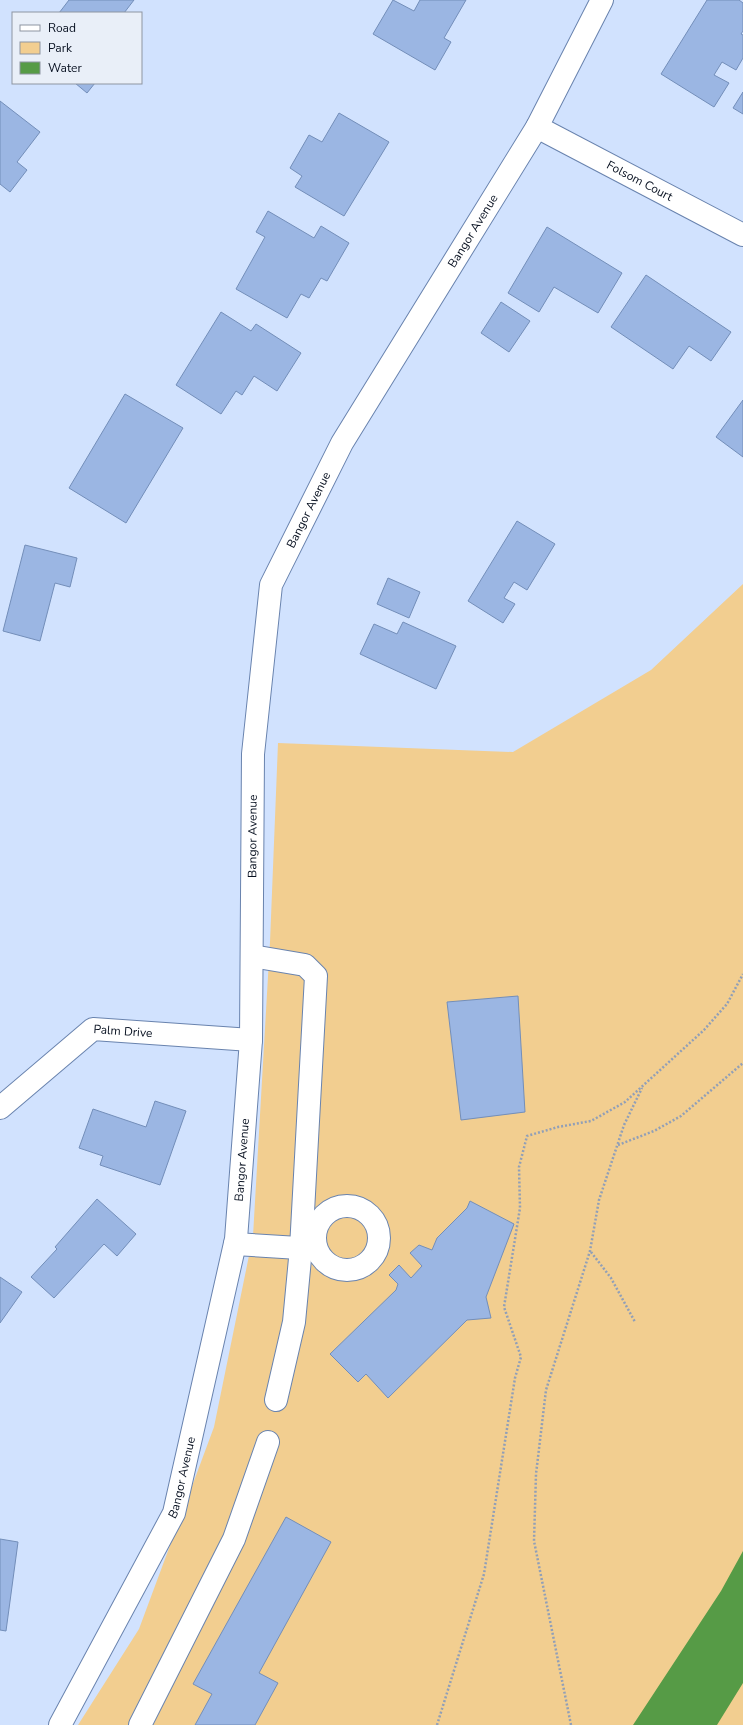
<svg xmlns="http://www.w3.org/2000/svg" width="743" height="1725" font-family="'Nunito Sans',sans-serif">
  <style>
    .green { fill: #f2ce90 }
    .water { fill: #569b46 }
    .building { fill: #9bb6e3; stroke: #738eb9 }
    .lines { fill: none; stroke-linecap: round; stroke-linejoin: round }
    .minor-casing { stroke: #6983ae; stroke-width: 24 }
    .path { stroke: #919fb7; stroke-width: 2.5; stroke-dasharray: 2 2; stroke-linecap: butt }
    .minor { stroke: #fff; stroke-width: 22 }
    .labels { text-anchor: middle; stroke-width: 3; stroke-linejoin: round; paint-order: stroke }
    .street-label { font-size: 12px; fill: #060f1f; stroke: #e9eff8 }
  </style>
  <rect width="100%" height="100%" fill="#d1e2fe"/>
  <!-- green -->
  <polygon class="green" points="743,584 743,1725 78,1725 139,1629 214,1427 253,1236 270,942 278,743 513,752 651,670"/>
  <!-- water -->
  <polygon class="water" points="743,1551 743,1683 717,1725 633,1725 721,1591"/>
  <!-- building -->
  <g class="building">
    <polygon points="69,0 134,0 124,13 59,13"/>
    <polygon points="393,0 414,11 420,0 466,0 444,38 451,42 435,70 373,34"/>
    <polygon points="707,0 739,0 743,3 743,31 741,34 743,35 743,58 736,70 722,62 714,75 729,83 714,107 661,74"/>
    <polygon points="75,83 95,83 87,93"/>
    <polygon points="743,92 743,114 733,108"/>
    <polygon points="0,101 40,132 17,162 27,170 10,192 0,184"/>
    <polygon points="339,113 389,142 344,216 295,187 302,176 290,168 309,135 322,142"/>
    <polygon points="268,211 314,238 321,226 349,243 327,281 321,278 309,298 301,294 287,318 236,289 265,237 256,232"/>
    <polygon points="547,227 622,273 598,313 554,287 539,312 508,293"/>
    <polygon points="646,275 731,332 711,361 689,346 673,369 611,327"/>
    <polygon points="501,302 530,321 509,352 481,333"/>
    <polygon points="221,312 251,331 256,324 301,353 277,391 254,376 242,395 236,391 221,414 176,385"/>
    <polygon points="125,394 183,428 126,523 69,488"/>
    <polygon points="743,400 743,457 716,437"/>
    <polygon points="517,521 555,544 527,590 514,582 504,598 515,604 503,623 468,601"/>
    <polygon points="25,545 77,558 70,587 55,583 40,641 3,631"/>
    <polygon points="388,578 420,592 409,618 377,604"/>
    <polygon points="403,622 456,646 436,689 360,654 374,624 397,634"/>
    <polygon points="518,996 525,1112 461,1120 447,1002"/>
    <polygon points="155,1101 186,1111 160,1185 100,1165 103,1156 79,1148 93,1109 146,1127"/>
    <polygon points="97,1199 136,1234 117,1256 104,1244 54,1298 31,1277 57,1249 55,1247"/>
    <polygon points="470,1201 514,1224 486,1297 491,1318 467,1320 388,1398 366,1374 358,1382 330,1354 396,1290 398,1284 389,1275 399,1265 411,1278 422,1266 410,1253 419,1245 432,1250 437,1238 467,1208"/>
    <polygon points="0,1277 22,1292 0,1323"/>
    <polygon points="286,1517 331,1542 259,1673 278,1683 255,1725 195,1725 212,1694 193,1684"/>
    <polygon points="0,1539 18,1542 6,1631 0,1630"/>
  </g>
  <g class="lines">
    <!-- minor casing -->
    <g class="minor-casing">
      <g id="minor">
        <path id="s1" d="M537 127 743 235"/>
        <polyline points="252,956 305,965 316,976 301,1248 294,1322 276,1400"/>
        <path id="s2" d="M0 1108 93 1029 251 1040"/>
        <circle cx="347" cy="1238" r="32"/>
        <polyline points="235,1244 315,1249"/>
        <path id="s3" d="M60 1725 174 1513 236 1239 251 1040 253 754 271 585 342 443 537 127 602 0"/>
        <polyline points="140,1725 234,1539 268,1442"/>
      </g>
    </g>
    <!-- path -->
    <g class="path">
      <polyline points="618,1145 654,1131 681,1116 743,1063"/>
      <polyline points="591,1252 611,1278 635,1322"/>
      <polyline points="437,1725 484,1574 515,1378 521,1357 504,1307 520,1208 519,1167 527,1136 558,1127 591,1121 625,1102 704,1030 727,1004 743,974"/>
      <polyline points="571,1725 534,1541 536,1474 546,1390 590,1251 599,1200 624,1125 642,1088"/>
    </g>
    <!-- minor -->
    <use href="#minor" class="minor"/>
  </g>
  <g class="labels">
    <!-- street labels -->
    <g class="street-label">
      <text dy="4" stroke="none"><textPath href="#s1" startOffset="116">Folsom Court</textPath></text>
      <text dy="4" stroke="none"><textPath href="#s3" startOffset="1585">Bangor Avenue</textPath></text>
      <text dy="4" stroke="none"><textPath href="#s3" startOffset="1261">Bangor Avenue</textPath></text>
      <text dy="4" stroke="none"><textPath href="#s3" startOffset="925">Bangor Avenue</textPath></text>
      <text dy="4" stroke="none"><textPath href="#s2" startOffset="152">Palm Drive</textPath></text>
      <text dy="4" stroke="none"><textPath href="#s3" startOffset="601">Bangor Avenue</textPath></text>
      <text dy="4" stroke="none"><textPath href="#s3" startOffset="277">Bangor Avenue</textPath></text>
    </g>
  </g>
  <!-- legend -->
  <rect x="12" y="12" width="130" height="72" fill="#e9eff8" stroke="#8e95a1"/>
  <rect x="20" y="25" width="20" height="6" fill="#ffffff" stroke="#8e95a1"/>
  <text x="48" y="32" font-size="12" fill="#060f1f">Road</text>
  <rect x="20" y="42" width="20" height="12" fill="#f2ce90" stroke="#8e95a1"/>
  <text x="48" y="52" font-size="12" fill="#060f1f">Park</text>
  <rect x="20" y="62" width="20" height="12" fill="#569b46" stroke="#8e95a1"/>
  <text x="48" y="72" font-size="12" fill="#060f1f">Water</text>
</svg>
